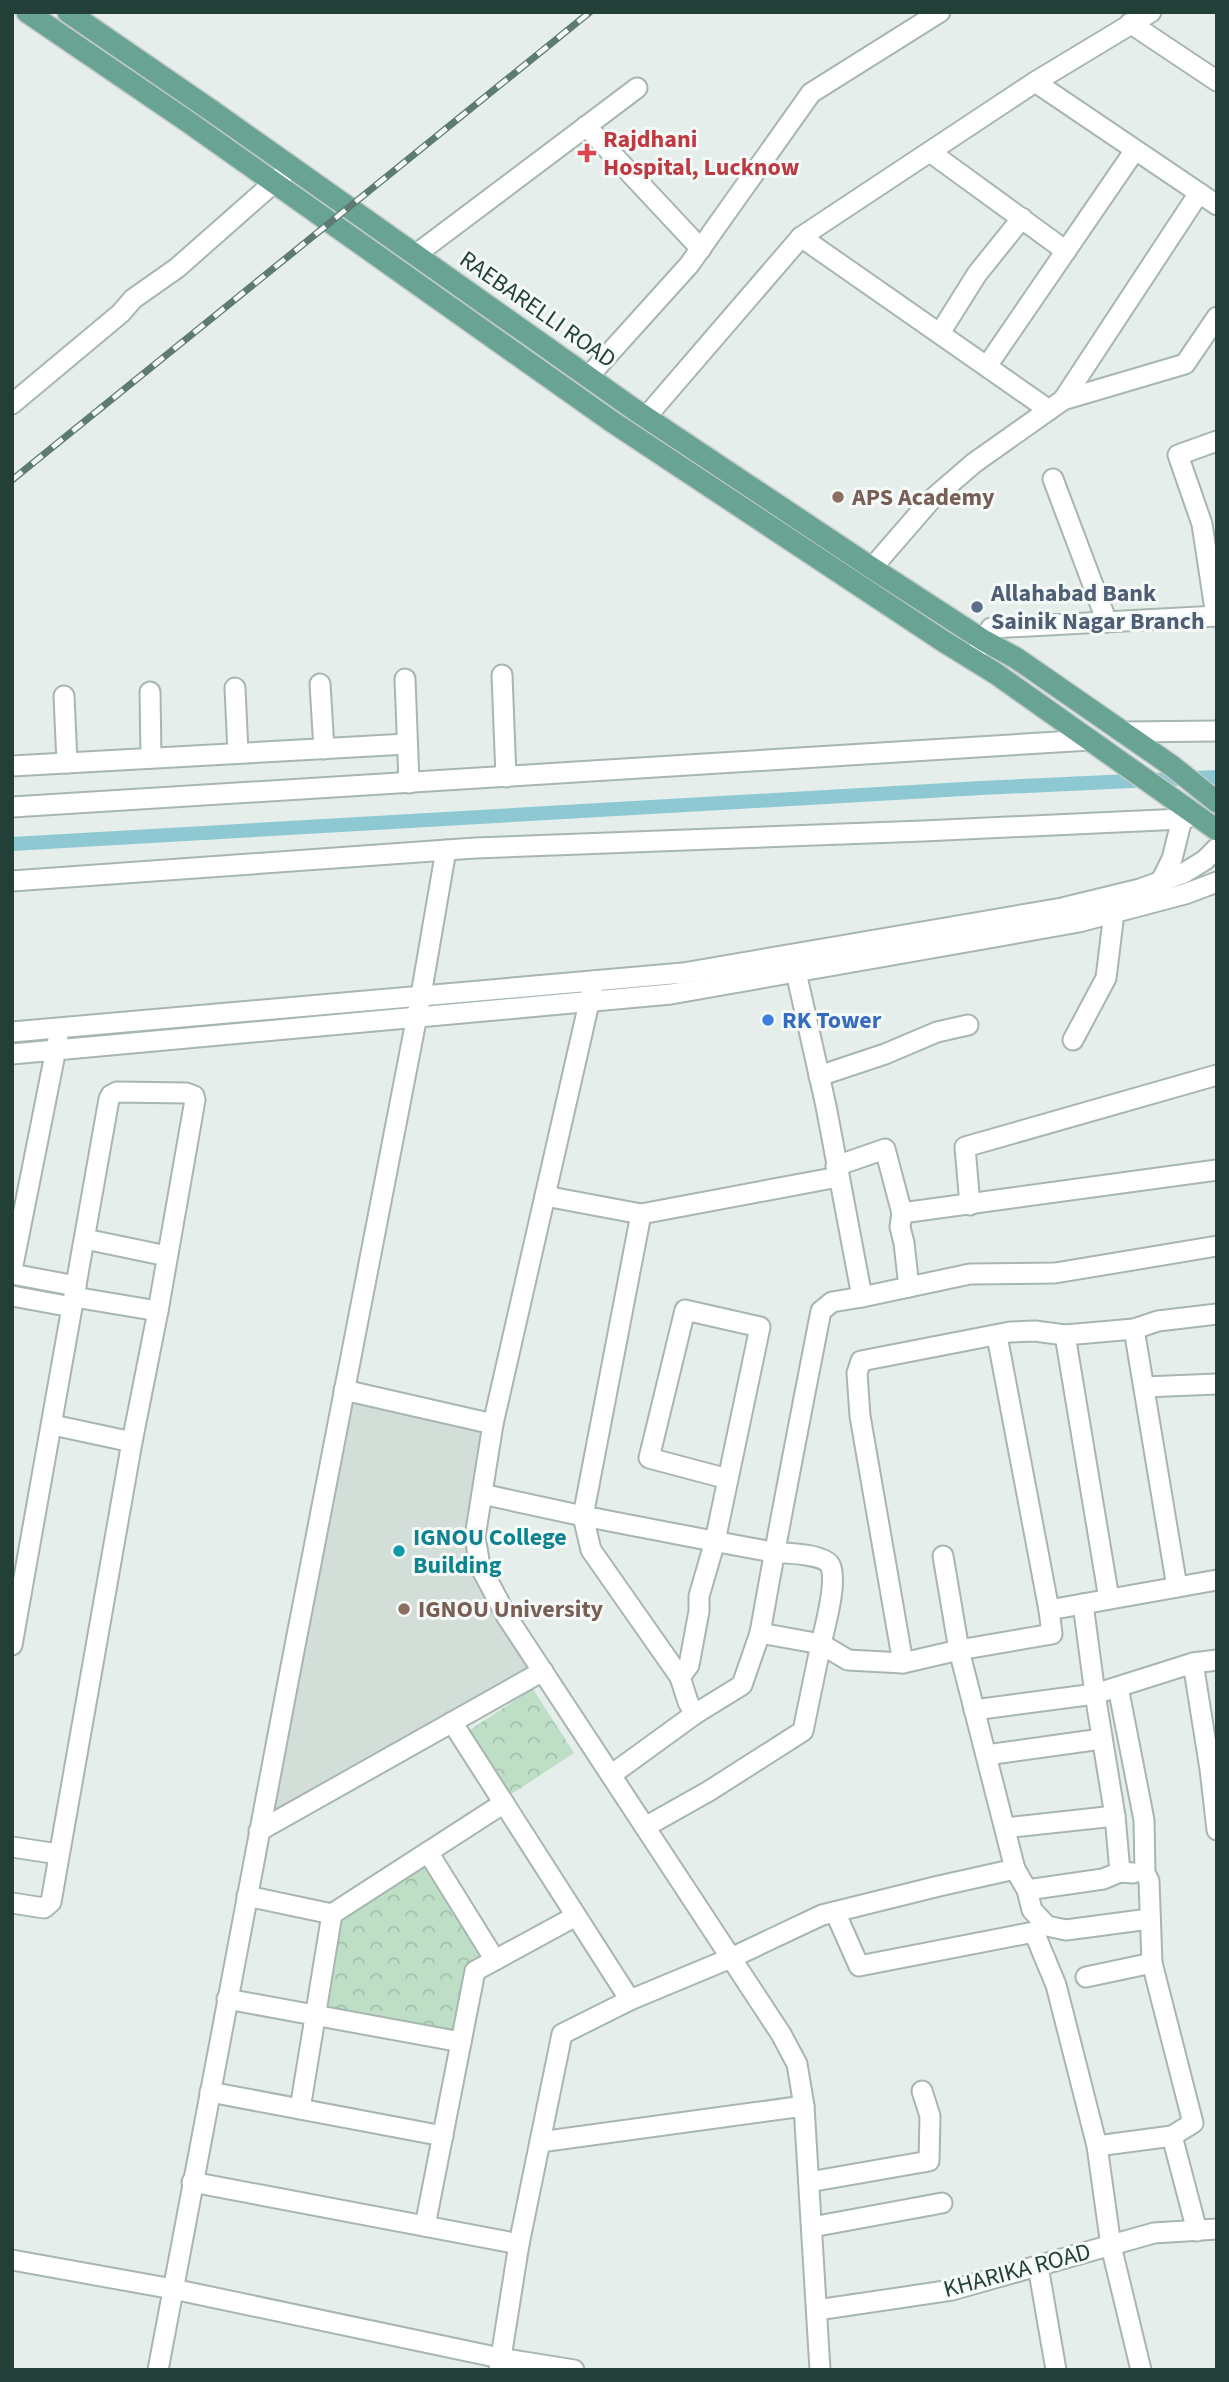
<svg xmlns="http://www.w3.org/2000/svg" width="1229" height="2382" font-family="'Source Sans 3',sans-serif">
  <style>
    .built { fill: #d3ded9 }
    .park { fill: url(#park-crowns) }
    .lines { fill: none; stroke-linecap: round; stroke-linejoin: round }
    .canal { stroke: #8dc8d3; stroke-width: 14 }
    .minor-casing { stroke: #a7b6b1; stroke-width: 23 }
    .major-casing { stroke: #c1cac7; stroke-width: 24 }
    .minor { stroke: #fff; stroke-width: 19 }
    .major { stroke: #69a394; stroke-width: 21 }
    .rail-casing { stroke: #5e7b73; stroke-width: 7 }
    .rail { stroke: #f5faf8; stroke-width: 4.5; stroke-dasharray: 13; stroke-linecap: butt }
    .health-dot { fill: #e0444e; stroke: #f5faf8; stroke-width: 2.5 }
    .education-dot { fill: #8d6e63; stroke: #f5faf8; stroke-width: 2.5 }
    .service-dot { fill: #5c6f8a; stroke: #f5faf8; stroke-width: 2.5 }
    .shop-dot { fill: #3f7fe0; stroke: #f5faf8; stroke-width: 2.5 }
    .culture-dot { fill: #0f9aa8; stroke: #f5faf8; stroke-width: 2.5 }
    .labels { text-anchor: middle; stroke-width: 6; stroke-linejoin: round; paint-order: stroke }
    .health-label { font-size: 24px; font-weight: bold; fill: #be3a42; stroke: #f5faf8; text-anchor: start }
    .street-label { font-size: 24px; fill: #234038; stroke: #f5faf8 }
    .education-label { font-size: 24px; font-weight: bold; fill: #785e54; stroke: #f5faf8; text-anchor: start }
    .service-label { font-size: 24px; font-weight: bold; fill: #4e5e75; stroke: #f5faf8; text-anchor: start }
    .shop-label { font-size: 24px; font-weight: bold; fill: #366cbe; stroke: #f5faf8; text-anchor: start }
    .culture-label { font-size: 24px; font-weight: bold; fill: #0d838f; stroke: #f5faf8; text-anchor: start }
  </style>
  <defs>
    <pattern id="park-crowns" width="20" height="18" patternUnits="userSpaceOnUse" patternTransform="scale(1.75)"><rect width="20" height="18" fill="#bedfc6"/><path d="M2 6a3 3 0 1 1 6 0M12 15a3 3 0 1 1 6 0" fill="none" stroke="#a3c0ab"/></pattern>
  </defs>
  <rect width="100%" height="100%" fill="#e5eeea"/>
  <!-- built -->
  <polygon class="built" points="346,1394 491,1425 473,1536 543,1671 259,1831"/>
  <!-- park -->
  <g class="park">
    <polygon points="533,1689 574,1753 510,1795 468,1731"/>
    <polygon points="428,1864 487,1958 455,2035 324,2010 343,1919"/>
  </g>
  <g class="lines">
    <!-- canal -->
    <polyline class="canal" points="12,844 981,788 1217,777"/>
    <!-- minor casing -->
    <g class="minor-casing">
      <g id="minor">
        <polyline points="1130,23 1217,81"/>
        <polyline points="1035,82 1217,205"/>
        <polyline points="586,126 701,249"/>
        <polyline points="930,152 1066,251"/>
        <polyline points="801,237 1049,410"/>
        <polyline points="415,255 637,88"/>
        <polyline points="940,333 977,274 1022,218"/>
        <polyline points="987,366 1135,150"/>
        <polyline points="588,377 689,265 811,93 940,12"/>
        <polyline points="1063,400 1199,193"/>
        <polyline points="12,404 121,313 133,299 177,268 286,172"/>
        <polyline points="646,417 801,237 1035,82 1151,12"/>
        <polyline points="1053,479 1107,622"/>
        <polyline points="872,568 930,501 974,463 1063,400 1185,364 1217,317"/>
        <polyline points="1216,616 1202,524 1178,455 1217,441"/>
        <polyline points="972,659 991,628 1217,616"/>
        <polyline points="502,675 506,777"/>
        <polyline points="405,679 409,783"/>
        <polyline points="320,684 324,749"/>
        <polyline points="235,688 238,753"/>
        <polyline points="150,692 151,758"/>
        <polyline points="64,696 67,763"/>
        <polyline points="1124,732 1217,731"/>
        <polyline points="12,766 407,744"/>
        <polyline points="12,807 1090,740"/>
        <polyline points="12,881 475,848 923,831 1182,819 1196,815"/>
        <polyline points="1161,881 1172,859 1182,819"/>
        <path d="M796 972 826 1106 862 1297 832 1302 821 1311C800 1418 779 1525 760 1633L821 1644C825 1626 838 1581 830 1565 824 1554 785 1553 773 1552 710 1541 647 1528 583 1516L641 1214 838 1177"/>
        <polyline points="594,981 493,1424 475,1537 480,1566 507,1617 781,2034 797,2064 804,2106 820,2370"/>
        <polyline points="12,1032 683,973 1062,908 1140,889 1184,873 1205,860 1217,848"/>
        <polyline points="1073,1040 1106,978 1114,913"/>
        <polyline points="12,1054 671,994 1079,922 1185,894 1217,882"/>
        <polyline points="819,1076 885,1054 937,1032 968,1025"/>
        <polyline points="836,1166 885,1149 902,1213 900,1227 904,1243 909,1287"/>
        <polyline points="545,1196 641,1214"/>
        <polyline points="970,1205 965,1147 1217,1075"/>
        <polyline points="902,1213 1217,1170"/>
        <polyline points="85,1239 167,1256"/>
        <polyline points="12,1270 58,1039"/>
        <polyline points="12,1274 76,1286"/>
        <polyline points="12,1296 72,1307"/>
        <polyline points="74,1297 158,1311 132,1442"/>
        <polyline points="862,1297 970,1274 1055,1273 1217,1246"/>
        <polyline points="1134,1329 1177,1587"/>
        <polyline points="1065,1335 1109,1599"/>
        <polyline points="997,1336 1049,1610"/>
        <polyline points="1144,1387 1217,1384"/>
        <polyline points="344,1390 493,1424"/>
        <polyline points="482,1494 583,1516 591,1550 680,1677 688,1702 695,1714"/>
        <polyline points="943,1556 959,1650 1052,1634 1049,1610 1217,1580"/>
        <polyline points="12,1645 109,1099 111,1095 117,1092 186,1093 194,1096 195,1100 158,1311"/>
        <polyline points="903,1663 860,1416 857,1373 861,1361 1010,1332 1035,1331 1065,1335 1134,1329 1158,1321 1217,1314"/>
        <polyline points="1193,1663 1210,1769 1217,1830"/>
        <polyline points="680,1677 689,1665 699,1611 699,1596 715,1541 760,1327 685,1310 649,1458 728,1479"/>
        <polyline points="974,1710 1095,1694 1083,1604"/>
        <polyline points="452,1722 630,2000"/>
        <polyline points="986,1755 1101,1739"/>
        <polyline points="611,1775 695,1714 742,1685 760,1633"/>
        <polyline points="1005,1828 1115,1816"/>
        <polyline points="259,1831 543,1671"/>
        <polyline points="12,1847 58,1854"/>
        <polyline points="428,1852 495,1960"/>
        <polyline points="1015,1869 1027,1890 1032,1910 1047,1926 1066,1930 1149,1919"/>
        <polyline points="1120,1872 1115,1816 1095,1694 1193,1663 1217,1660"/>
        <polyline points="1027,1890 1103,1879 1120,1872 1133,1873"/>
        <polyline points="247,1896 332,1914"/>
        <polyline points="12,1903 44,1908 51,1902 132,1442 53,1425"/>
        <polyline points="835,1912 859,1966 1034,1932 1056,1985 1097,2146 1111,2246 1141,2370"/>
        <polyline points="1152,1963 1193,2123 1172,2136"/>
        <polyline points="1086,1977 1152,1963 1149,1881 1145,1873 1144,1820 1118,1687"/>
        <polyline points="227,1999 461,2042"/>
        <polyline points="210,2092 443,2136"/>
        <polyline points="300,2109 332,1914 504,1803"/>
        <polyline points="540,2142 804,2106"/>
        <polyline points="1097,2146 1172,2136 1197,2231"/>
        <polyline points="192,2182 519,2244"/>
        <polyline points="809,2182 929,2161 930,2116 922,2091"/>
        <polyline points="425,2226 475,1971 576,1916"/>
        <polyline points="812,2227 942,2203"/>
        <polyline points="12,2260 173,2289 500,2358 574,2370"/>
        <polyline points="1038,2266 1056,2370"/>
        <polyline points="817,2310 952,2290 1154,2233 1217,2229"/>
        <polyline points="158,2370 288,1682 421,995 446,850"/>
        <polyline points="499,2370 519,2244 562,2034 630,2000 731,1958 822,1915 939,1886 1015,1869 959,1650 903,1663 848,1660 821,1644 803,1731 709,1791 645,1827"/>
      </g>
    </g>
    <!-- major casing -->
    <g class="major-casing">
      <g id="major">
        <polyline points="27,12 187,121 611,421 943,641 995,673 1217,830"/>
        <polyline points="68,12 212,111 635,410 872,568 983,640 1016,658 1172,766 1217,802"/>
      </g>
    </g>
    <!-- minor -->
    <use href="#minor" class="minor"/>
    <!-- major -->
    <use href="#major" class="major"/>
    <!-- rail casing -->
    <g class="rail-casing">
      <polyline id="rail" points="12,480 590,12"/>
    </g>
    <!-- rail -->
    <use href="#rail" class="rail"/>
  </g>
  <!-- markers -->
  <path class="health-dot" d="M583.5 142.5h7v7h7v7h-7v7h-7v-7h-7v-7h7z"/>
  <g class="education-dot">
    <circle cx="838" cy="497" r="7"/>
    <circle cx="404" cy="1609" r="7"/>
  </g>
  <circle class="service-dot" cx="977" cy="607" r="7"/>
  <circle class="shop-dot" cx="768" cy="1020" r="7"/>
  <circle class="culture-dot" cx="399" cy="1551" r="7"/>
  <g class="labels">
    <!-- health labels -->
    <g class="health-label">
      <text x="603" y="147">Rajdhani<tspan x="603" dy="28">Hospital, Lucknow</tspan></text>
    </g>
    <!-- street labels -->
    <g class="street-label">
      <text transform="translate(538 309) rotate(35)" y="8">RAEBARELLI ROAD</text>
      <text transform="translate(1017 2270) rotate(-15)" y="8">KHARIKA ROAD</text>
    </g>
    <!-- education labels -->
    <g class="education-label">
      <text x="852" y="505">APS Academy</text>
      <text x="418" y="1617">IGNOU University</text>
    </g>
    <!-- service labels -->
    <g class="service-label">
      <text x="991" y="601">Allahabad Bank<tspan x="991" dy="28">Sainik Nagar Branch</tspan></text>
    </g>
    <!-- shop labels -->
    <g class="shop-label">
      <text x="782" y="1028">RK Tower</text>
    </g>
    <!-- culture labels -->
    <g class="culture-label">
      <text x="413" y="1545">IGNOU College<tspan x="413" dy="28">Building</tspan></text>
    </g>
  </g>
  <!-- border -->
  <rect width="1229" height="2382" fill="none" stroke="#234038" stroke-width="28"/>
</svg>
